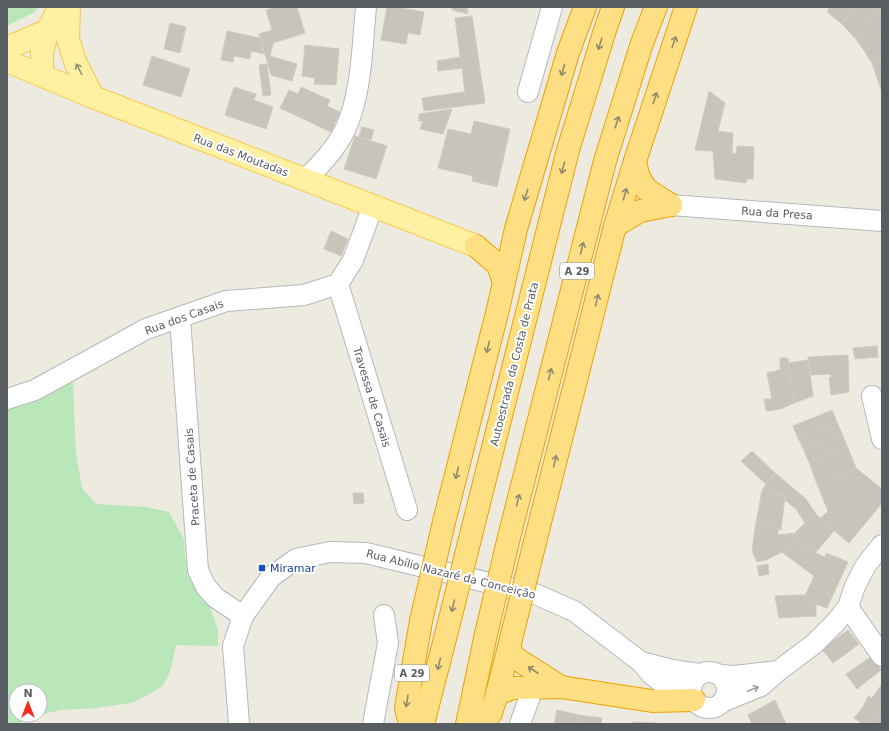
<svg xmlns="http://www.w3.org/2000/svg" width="889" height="731" font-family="'DejaVu Sans',sans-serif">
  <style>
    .green { fill: #b9e7b9 }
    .building { fill: #c8c4bc; stroke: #d2cbbd }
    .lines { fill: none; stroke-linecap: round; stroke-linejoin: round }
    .minor-casing { stroke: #b5b8bd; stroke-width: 22 }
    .major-casing { stroke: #fac84b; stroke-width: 24 }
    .highway-casing { stroke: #eca200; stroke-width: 24 }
    .minor { stroke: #fff; stroke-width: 20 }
    .major { stroke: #fff0a2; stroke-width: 22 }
    .highway { stroke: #ffdf84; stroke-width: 22 }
    .highway-bridge-casing { stroke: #eca200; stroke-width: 24; stroke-linecap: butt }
    .highway-bridge { stroke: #ffdf84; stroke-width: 22 }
    .oneway { stroke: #928a6e }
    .oneway2 { stroke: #929078 }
    .oneway3 { stroke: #9b9ea1 }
    .transit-dot { fill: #1a4fb4; stroke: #fff; stroke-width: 1.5 }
    .labels { text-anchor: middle; stroke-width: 4; stroke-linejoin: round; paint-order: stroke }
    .shield { fill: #fff; stroke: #8a8e91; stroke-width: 1 }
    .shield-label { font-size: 10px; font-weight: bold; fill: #585d62 }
    .street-label { font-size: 11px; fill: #585d62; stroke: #fff }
    .transit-label { font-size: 11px; fill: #164399; stroke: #fff; text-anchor: start }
  </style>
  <rect width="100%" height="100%" fill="#edeadf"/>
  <!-- green -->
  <g class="green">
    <polygon points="7,7 38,7 35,12 7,26"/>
    <polygon points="73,381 76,454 82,488 96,504 146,507 169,512 184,539 185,557 195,586 210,607 218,630 218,646 176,645 171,669 163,686 135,702 98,708 60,710 40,715 40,691 16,691 16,715 39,715 31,717 18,724 7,724 7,405"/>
  </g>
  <!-- building -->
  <g class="building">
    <polygon points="275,7 297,7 305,33 273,43 270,56 297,64 292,81 271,75 259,34 272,30 266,10"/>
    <polygon points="387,7 395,7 424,12 420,35 408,33 406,44 381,40"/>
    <polygon points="452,7 467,7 468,14 452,10"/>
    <polygon points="830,7 855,7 842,24 827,12"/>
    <polygon points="855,7 878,7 880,8 855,38 842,24"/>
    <polygon points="880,8 882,11 882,35 865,52 855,38"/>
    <polygon points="472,16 485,103 424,111 422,98 465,92 462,68 438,71 437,61 460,57 455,18"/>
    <polygon points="170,23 186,27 180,53 164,49"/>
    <polygon points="227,31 260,38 264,54 251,51 250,59 234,56 233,62 221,60"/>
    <polygon points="882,35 882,57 872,63 865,52"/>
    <polygon points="305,45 339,49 336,85 314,84 315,78 302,76"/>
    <polygon points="152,56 190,69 181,97 143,85"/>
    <polygon points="882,57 882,76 877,78 872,63"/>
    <polygon points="267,64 271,95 263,96 259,65"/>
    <polygon points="882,76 882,92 877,78"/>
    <polygon points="234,87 256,94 254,100 273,107 266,129 225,115"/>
    <polygon points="301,87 330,100 327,106 340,112 331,132 280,108 289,90 298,94"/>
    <polygon points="709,91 725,103 718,131 733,133 732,153 736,154 737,146 754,147 753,179 747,179 746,183 715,179 713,151 695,150"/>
    <polygon points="452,109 443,134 420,129 423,121 419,121 419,114"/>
    <polygon points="474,121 510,129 497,187 472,181 473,176 438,168 448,129 471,134"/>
    <polygon points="362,127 374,130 371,140 359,137"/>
    <polygon points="355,136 387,146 376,179 344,169"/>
    <polygon points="331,231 348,239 341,256 324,249"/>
    <polygon points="877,346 878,357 855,359 853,348"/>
    <polygon points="848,355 849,392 831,395 829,378 831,377 831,374 811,375 808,357"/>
    <polygon points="780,358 788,358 794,403 781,409 766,411 764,399 772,399 767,373 780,370"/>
    <polygon points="808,360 813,396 794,403 788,363"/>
    <polygon points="832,410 837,422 798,438 793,426"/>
    <polygon points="837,422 842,434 804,450 798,438"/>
    <polygon points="842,434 847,446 809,462 804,450"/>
    <polygon points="847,446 856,468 817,484 809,462"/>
    <polygon points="752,451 775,473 766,484 741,461"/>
    <polygon points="856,468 882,489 882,503 849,543 820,519 828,511 817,484"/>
    <polygon points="775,473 805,498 796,509 785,500 785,496 762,490"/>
    <polygon points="762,490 785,496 781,530 756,523"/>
    <polygon points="353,493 363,493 364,503 354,504"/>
    <polygon points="805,498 817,515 805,523 796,509"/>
    <polygon points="817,515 834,531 815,553 791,537 805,523"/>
    <polygon points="756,523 778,529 778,535 796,533 791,537 794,539 782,552 766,560 757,562 752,551"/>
    <polygon points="794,539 815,553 825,557 826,553 848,562 827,608 808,601 805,596 814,576 782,552"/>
    <polygon points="768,564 769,574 759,576 757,566"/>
    <polygon points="799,595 806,595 808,601 816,604 816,616 779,618 775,596"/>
    <polygon points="848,630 859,644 833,663 822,649"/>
    <polygon points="871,657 881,670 857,689 846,674"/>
    <polygon points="882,684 882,711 878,712 868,724 858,724 860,722 854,718 863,707 868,696 872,698"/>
    <polygon points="775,700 786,724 752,724 748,715"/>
    <polygon points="557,710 579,715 578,724 554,724"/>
    <polygon points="882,711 882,724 868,724 878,712"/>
    <polygon points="579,715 602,718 601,724 578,724"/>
    <polygon points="633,722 657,723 657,724 633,724"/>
  </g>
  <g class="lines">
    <!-- minor casing -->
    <g class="minor-casing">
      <g id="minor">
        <polyline points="528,92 552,7"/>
        <path d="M304 180C320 166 335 150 345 130 362 93 362 48 366 7"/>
        <polyline points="671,205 882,221"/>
        <polyline points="338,284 407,510"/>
        <polyline points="180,318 198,570 206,587 216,598 243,616"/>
        <polyline points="872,396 882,439"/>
        <polyline points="7,399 35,390 146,329 226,301 304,295 338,284 353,260 373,206"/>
        <polyline points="848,607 882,656"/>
        <polyline points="641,662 672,670 699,674"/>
        <circle cx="709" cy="690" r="18"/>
        <polyline points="720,675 734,676 778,671"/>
        <polyline points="724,701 761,686 778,671 814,644 836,622 848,607 855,586 866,565 882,545"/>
        <polyline points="239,724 233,646 243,616 271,577 296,559 330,552 366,553 535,594 574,611 641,662 651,674 666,686 691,695"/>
        <polyline points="373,724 388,643 384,615"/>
        <polyline points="520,724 533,688"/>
      </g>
    </g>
    <!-- major casing -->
    <g class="major-casing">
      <g id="major">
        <polyline points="69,7 68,39 76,64 93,97"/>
        <polyline points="7,47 19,43 48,30"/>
        <polyline points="7,61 93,97 476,246"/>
        <polyline points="42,75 42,52 48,30 59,7"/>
      </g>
    </g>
    <!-- highway casing -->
    <g class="highway-casing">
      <g id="highway">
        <polyline points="635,161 638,175 646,189 671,205"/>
        <polyline points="615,226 640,211 671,205"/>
        <polyline points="476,246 498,265 504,282"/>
        <polyline points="444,522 498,309 516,229 568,53 585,7"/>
        <polyline points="473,527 568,150 605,30 613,7"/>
        <polyline points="509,537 605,161 642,43 656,7"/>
        <polyline points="535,542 615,226 635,161 686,7"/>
        <polyline points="509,648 514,657 561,687"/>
        <polyline points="497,694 513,688 561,687 652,701 694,700"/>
        <polyline points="410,724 406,708 421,621"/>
        <polyline points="423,724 448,627"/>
        <polyline points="467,724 486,634"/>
        <polyline points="482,724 491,713 497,694 511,639"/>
      </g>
    </g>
    <!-- minor -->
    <use href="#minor" class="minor"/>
    <!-- major -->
    <use href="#major" class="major"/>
    <!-- highway -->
    <use href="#highway" class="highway"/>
    <!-- highway-bridge casing -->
    <g class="highway-bridge-casing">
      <g id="highway-bridge">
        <polyline points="421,621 444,522"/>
        <polyline points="448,627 473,527"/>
        <polyline points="486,634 509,537"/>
        <polyline points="511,639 535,542"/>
      </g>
    </g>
    <!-- highway-bridge -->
    <use href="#highway-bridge" class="highway-bridge"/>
  </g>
  <!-- one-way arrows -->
  <defs><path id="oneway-shaft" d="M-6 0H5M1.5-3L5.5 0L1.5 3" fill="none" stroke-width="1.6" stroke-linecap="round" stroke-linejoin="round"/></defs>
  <g class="oneway">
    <use href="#oneway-shaft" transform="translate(674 42) rotate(-71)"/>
    <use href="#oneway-shaft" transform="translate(600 44) rotate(107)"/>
    <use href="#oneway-shaft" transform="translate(563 70) rotate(106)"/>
    <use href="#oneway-shaft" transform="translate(655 98) rotate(-72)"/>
    <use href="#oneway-shaft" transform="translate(617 122) rotate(-72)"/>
    <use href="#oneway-shaft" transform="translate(563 168) rotate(104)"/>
    <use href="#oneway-shaft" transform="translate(625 194) rotate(-74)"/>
    <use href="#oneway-shaft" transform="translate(526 195) rotate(107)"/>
    <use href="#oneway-shaft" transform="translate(582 248) rotate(-76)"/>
    <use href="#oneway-shaft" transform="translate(597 300) rotate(-76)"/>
    <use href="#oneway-shaft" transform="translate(488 347) rotate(104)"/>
    <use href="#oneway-shaft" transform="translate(550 374) rotate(-76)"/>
    <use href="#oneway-shaft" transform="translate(555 461) rotate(-76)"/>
    <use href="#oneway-shaft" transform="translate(457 473) rotate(104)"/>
    <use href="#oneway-shaft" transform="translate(518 500) rotate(-76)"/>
    <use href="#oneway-shaft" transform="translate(453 606) rotate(104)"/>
    <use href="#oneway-shaft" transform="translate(439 664) rotate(104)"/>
    <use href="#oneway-shaft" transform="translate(533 670) rotate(-147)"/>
    <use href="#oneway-shaft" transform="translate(407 701) rotate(99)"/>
  </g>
  <use class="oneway2" href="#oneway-shaft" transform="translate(79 69) rotate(-117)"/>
  <use class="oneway3" href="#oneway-shaft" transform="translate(753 689) rotate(-21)"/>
  <!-- markers -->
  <rect class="transit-dot" x="258" y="564" width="8" height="8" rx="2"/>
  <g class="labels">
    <!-- shield labels -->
    <g class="shield">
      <rect x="560" y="263" width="34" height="16" rx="3"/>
      <rect x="395" y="665" width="34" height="16" rx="3"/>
    </g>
    <g class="shield-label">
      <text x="577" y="275">A 29</text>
      <text x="412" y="677">A 29</text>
    </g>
    <!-- street labels -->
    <g class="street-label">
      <text transform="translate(241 155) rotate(21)" y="4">Rua das Moutadas</text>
      <text transform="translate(777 213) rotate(4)" y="4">Rua da Presa</text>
      <text transform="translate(184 317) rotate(-20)" y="4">Rua dos Casais</text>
      <text transform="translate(514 364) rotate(-76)" y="4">Autoestrada da Costa de Prata</text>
      <text transform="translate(372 397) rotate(73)" y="4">Travessa de Casais</text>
      <text transform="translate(192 477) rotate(-94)" y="4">Praceta de Casais</text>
      <text transform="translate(451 574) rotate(14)" y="4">Rua Abílio Nazaré da Conceição</text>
    </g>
    <!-- transit labels -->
    <g class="transit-label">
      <text x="270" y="572">Miramar</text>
    </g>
  </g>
  <!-- border -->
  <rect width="889" height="731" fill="none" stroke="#585d62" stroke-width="16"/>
  <!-- north arrow -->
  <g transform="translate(28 703)"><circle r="19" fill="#ffffff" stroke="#bcbec0"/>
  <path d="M0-3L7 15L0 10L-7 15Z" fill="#f42e1e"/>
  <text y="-6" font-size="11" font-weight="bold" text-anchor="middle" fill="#585d62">N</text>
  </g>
</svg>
